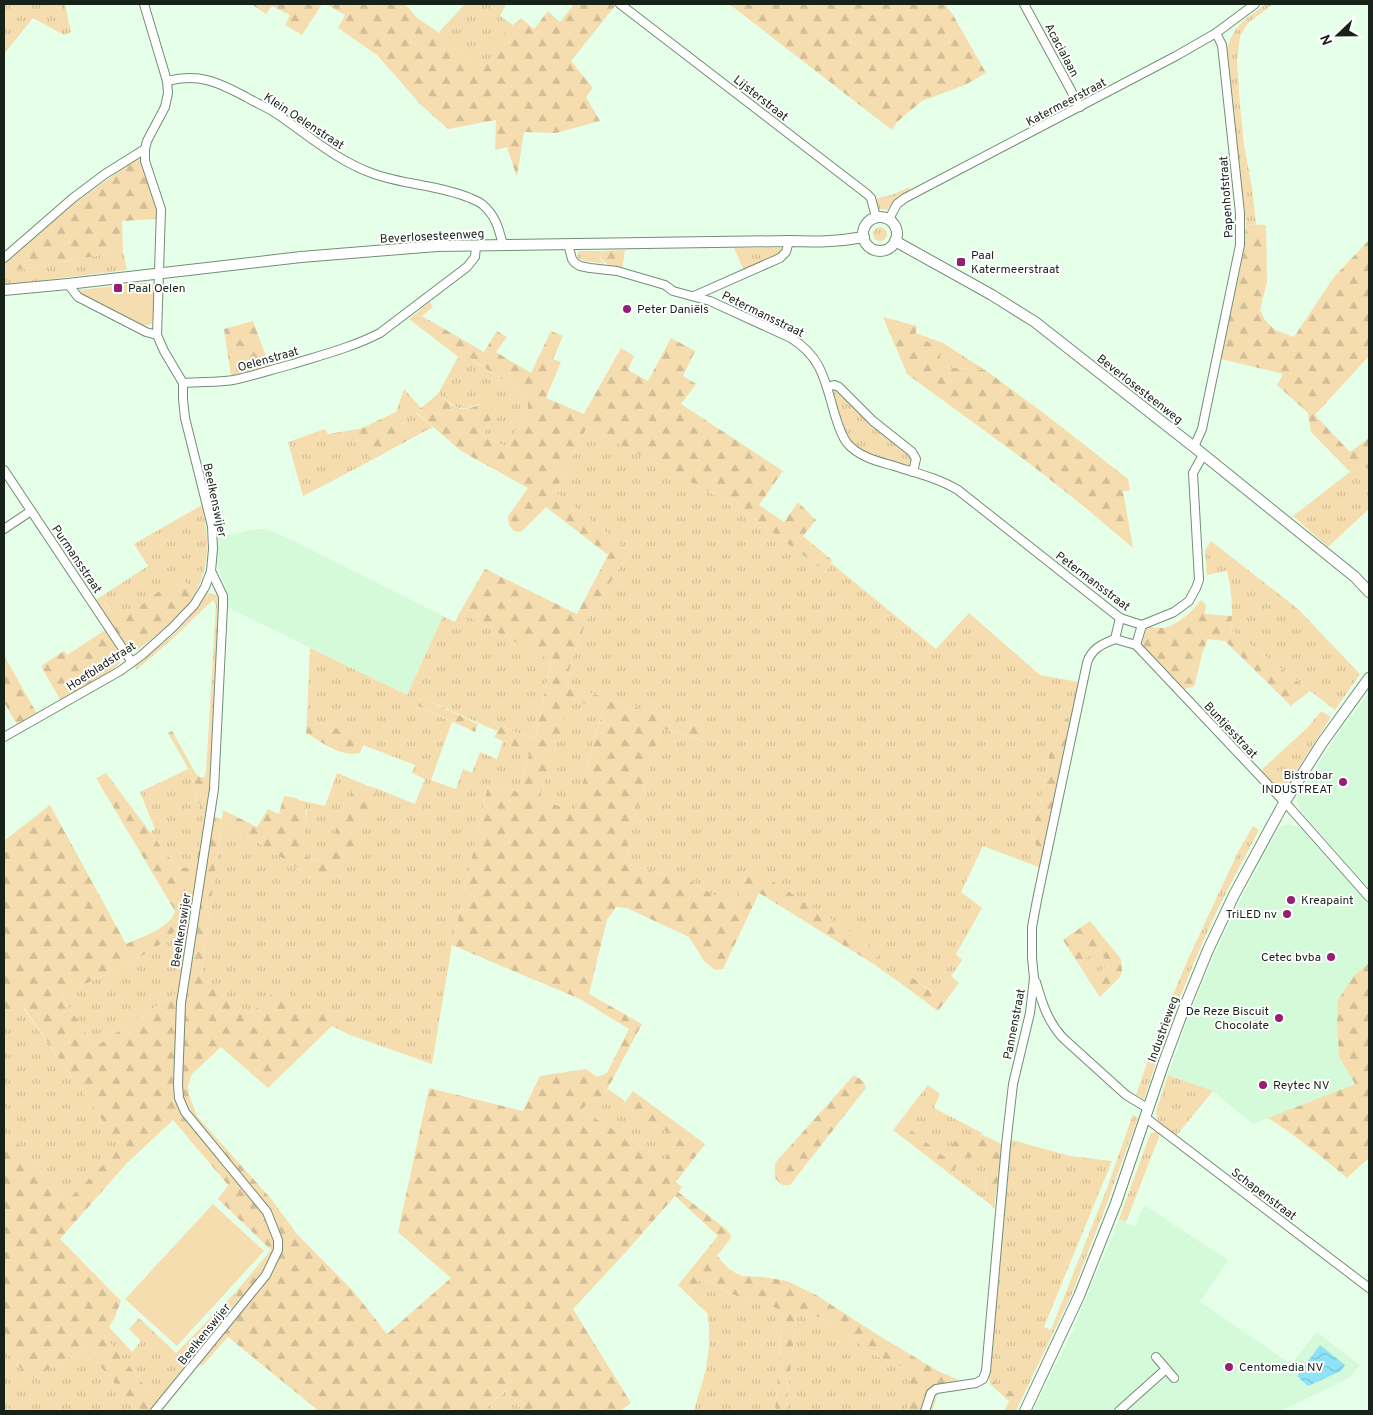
<svg xmlns="http://www.w3.org/2000/svg" width="1373" height="1415" font-family="Overpass,sans-serif">
  <style>
    .built { fill: #d4fad9 }
    .grass { fill: url(#grass-tufts) }
    .forest { fill: url(#forest-firs); fill-rule: evenodd }
    .green { fill: #f6ddaf }
    .water { fill: url(#water-waves) }
    .lines { fill: none; stroke-linecap: round; stroke-linejoin: round }
    .street-casing { stroke: #728f76; stroke-width: 10 }
    .secondary-casing { stroke: #728f76; stroke-width: 12 }
    .street { stroke: #fff; stroke-width: 8 }
    .secondary { stroke: #fff; stroke-width: 10 }
    .poi-dot { fill: #981d75; stroke: #fff; stroke-width: 2 }
    .labels { text-anchor: middle; stroke-width: 4; stroke-linejoin: round; paint-order: stroke }
    .street-label { font-size: 12px; fill: #172219; stroke: #fff }
    .poi-label { font-size: 12px; fill: #172219; stroke: #fff; text-anchor: start }
  </style>
  <defs>
    <pattern id="grass-tufts" width="24" height="20" patternUnits="userSpaceOnUse" patternTransform="scale(1.25)"><rect width="24" height="20" fill="#f6ddaf"/><path d="M3 7l-1-3M5 7V3M7 7l1-3M15 17l-1-3M17 17v-4M19 17l1-3" fill="none" stroke="#d2bd96"/></pattern>
    <pattern id="forest-firs" width="22" height="20" patternUnits="userSpaceOnUse" patternTransform="scale(1.25)"><rect width="22" height="20" fill="#f6ddaf"/><path d="M5 1l3.5 6h-7zM16 11l3.5 6h-7z" fill="#d2bd96"/></pattern>
    <pattern id="water-waves" width="16" height="10" patternUnits="userSpaceOnUse" patternTransform="scale(1.25)"><rect width="16" height="10" fill="#8ee3f8"/><path d="M0 5q4-4 8 0t8 0" fill="none" stroke="#7ac2d4"/></pattern>
  </defs>
  <rect width="100%" height="100%" fill="#e6ffe9"/>
  <!-- built -->
  <g class="built">
    <polygon points="264,529 274,532 294,541 443,616 407,695 227,607 226,590 217,563 215,538 251,530"/>
    <polygon points="1369,693 1369,889 1302,812 1299,807 1297,800 1298,796 1337,735"/>
    <polygon points="1288,824 1300,827 1306,832 1369,904 1369,963 1354,976 1339,1057 1355,1084 1253,1124 1213,1091 1168,1075 1190,1013 1214,956 1241,899 1279,827"/>
    <polygon points="1144,1205 1228,1260 1200,1302 1291,1364 1317,1332 1360,1365 1349,1378 1281,1411 1033,1411 1072,1332 1119,1219 1135,1227"/>
  </g>
  <!-- grass -->
  <g class="grass">
    <polygon points="4,4 65,4 71,32 64,35 33,18 4,54"/>
    <polygon points="465,4 506,4 500,16 513,25 501,37 493,61 481,66 474,63 438,33"/>
    <path d="M1266 4H1273L1248 23 1240 36 1237 61 1240 105 1244 145 1252 188 1256 224H1246L1226 53C1233 25 1244 20 1266 4Z"/>
    <polygon points="909,187 911,191 898,197 887,210 879,209 876,199 881,197 892,195"/>
    <circle cx="880" cy="234" r="7"/>
    <polygon points="734,248 781,248 783,251 776,256 744,271"/>
    <polygon points="123,251 127,270 4,285 4,263 8,259 14,269 23,269"/>
    <polygon points="579,251 603,251 600,254 601,260 605,264 581,260 578,258 577,255"/>
    <polygon points="916,333 943,343 985,370 939,367 915,337"/>
    <polygon points="458,357 465,362 469,358 521,391 528,400 528,409 507,447 483,436 496,409 480,404 468,408 458,408 438,394"/>
    <path d="M833 388H836L913 457 911 466 909 467C884 459 854 455 843 428 838 416 835 403 831 390Z"/>
    <polygon points="404,389 421,408 416,413 433,427 412,438 396,412"/>
    <polygon points="587,427 706,490 750,516 826,572 831,563 936,649 969,613 1040,675 1079,682 1071,719 1065,720 1050,751 1038,814 1030,832 1042,858 1041,868 983,846 961,892 982,908 956,954 962,960 940,993 934,993 912,977 903,977 899,982 872,963 877,955 746,878 733,906 691,882 625,863 631,830 661,728 704,741 705,729 565,685 575,650 589,616 630,551 555,492"/>
    <polygon points="325,429 328,434 352,430 372,460 303,496 288,442"/>
    <polygon points="1359,465 1366,468 1369,467 1369,509 1328,547 1293,516"/>
    <path d="M202 505C210 540 210 567 193 598L192 593 184 580 119 624 105 602 97 607 94 601 148 566 134 544Z"/>
    <path d="M1211 541 1298 609 1360 674 1335 710 1231 630C1233 608 1232 591 1227 571L1207 575 1205 550Z"/>
    <polygon points="210,593 217,595 220,603 210,778 204,777 206,772 216,605 213,600 168,643 136,670 135,666 175,633 194,612 206,594"/>
    <polygon points="460,612 551,660 535,740 501,726 497,731 422,698 418,706 452,722 431,780 456,789 463,769 472,773 480,752 497,759 503,741 529,754 519,792 488,786 452,945 432,1064 350,1035 355,1022 306,1014 247,1018 201,977 222,819 313,878 342,874 378,789 415,804 425,779 412,773 415,765 363,745 365,740 307,717 310,648 407,695 443,616 455,622"/>
    <polygon points="570,699 603,709 575,812 539,800"/>
    <polygon points="1321,711 1331,717 1284,790 1278,790 1259,772 1308,727"/>
    <polygon points="188,769 193,777 197,803 201,803 205,814 195,868 176,867 150,832 155,829 140,792"/>
    <path d="M337 773 368 786 360 788C352 803 343 817 336 833 333 839 334 849 330 855 327 858 324 861 320 861 290 859 308 828 307 813 307 807 303 803 299 800L325 806Z"/>
    <path d="M1253 826 1259 830C1245 857 1230 884 1217 911 1188 972 1165 1035 1144 1099L1136 1095 1158 1031 1188 959 1238 852Z"/>
    <polygon points="185,918 193,920 184,988 95,1047 61,995 129,964 167,940"/>
    <polygon points="1099,950 1109,966 1088,979 1078,963"/>
    <polygon points="23,1008 122,1147 66,1202 9,1133 4,1136 4,1021"/>
    <path d="M1168 1075 1213 1091 1176 1136C1167 1129 1156 1124 1156 1111Z"/>
    <polygon points="928,1085 940,1094 934,1108 984,1134 970,1134 943,1156 900,1121"/>
    <polygon points="608,1089 625,1101 623,1105 655,1128 657,1125 678,1140 664,1160 581,1110 590,1101 604,1095"/>
    <polygon points="1133,1114 1138,1118 1106,1206 1071,1296 1022,1398 989,1378 1009,1139 1070,1156 1112,1161 1044,1327 1051,1330 1107,1188"/>
    <polygon points="1155,1132 1159,1132 1159,1137 1126,1222 1119,1219 1149,1137 1151,1133"/>
    <polygon points="971,1156 980,1156 987,1170 986,1201 950,1174 964,1158"/>
    <path d="M703 1277C715 1285 728 1293 742 1298 757 1303 771 1302 783 1313L775 1411H694L706 1369 709 1346V1324L707 1313 687 1294Z"/>
    <polygon points="234,1294 239,1299 157,1401 103,1334 109,1327 132,1352 141,1341 129,1329 139,1318 176,1353"/>
    <polygon points="797,1309 821,1318 876,1355 903,1367 911,1383 911,1397 907,1411 786,1411"/>
    <polygon points="4,1348 30,1380 85,1348 138,1411 4,1411"/>
    <polygon points="508,1389 523,1411 482,1411"/>
  </g>
  <!-- forest -->
  <g class="forest">
    <polygon points="251,4 322,4 302,35 285,25 290,15 272,6 266,14"/>
    <path d="M326 4H405L416 17 435 30 474 63 481 66 493 61C493 39 506 32 521 18L534 29 548 11 560 22 574 4H613L615 6 571 61 593 88 586 97 600 121 556 133 524 132 517 177 507 147 495 150 496 120 448 129 420 104 377 55 338 28 345 15Z"/>
    <polygon points="729,4 945,4 953,15 986,73 965,85 922,101 897,122 892,130"/>
    <polygon points="136,159 139,159 141,161 157,208 158,219 122,221 123,251 23,269 14,269 10,266 8,259 57,216"/>
    <polygon points="1246,224 1266,225 1267,282 1260,310 1265,320 1275,330 1294,337 1334,277 1369,240 1369,356 1315,415 1350,452 1369,438 1369,467 1366,468 1359,465 1350,472 1311,432 1308,413 1277,385 1283,374 1221,359 1244,251"/>
    <path d="M625 250 622 269C613 266 602 265 600 254L603 251Z"/>
    <path d="M430 302 433 307 422 316 484 352 497 331 507 337 496 352 531 373 551 331 563 336 553 359 561 362 546 398 584 414 621 348 634 356 628 370 648 381 671 338 695 351 683 376 696 384 681 404 783 471 759 505 784 522 798 502 816 520 803 536 832 560 826 572 750 516 706 490 587 427 555 492 630 551 589 616 575 650 565 685 705 729V741L661 728 631 830 625 863 691 882 733 906 746 878 756 871 867 942 877 955 872 963 759 893 723 969 715 970 704 961 689 937 627 908 616 907 607 920 589 994 642 1024 604 1095 590 1101 581 1110 664 1160 678 1140 657 1125 655 1128 623 1105 633 1091 705 1144 676 1182 682 1187 678 1192 726 1229 730 1234 731 1238 717 1256 730 1270 742 1276 763 1277 787 1281 816 1295 881 1337 940 1372 959 1380C947 1382 938 1383 929 1391L937 1397 932 1411H907L911 1397V1384L903 1367 876 1355 821 1318 797 1309 786 1411H775L783 1313C772 1303 756 1303 742 1298 728 1293 716 1285 703 1277L687 1294 678 1285 718 1236 675 1196 625 1253 573 1309 631 1403 620 1411H523L507 1389 482 1411H319L228 1337 202 1366 196 1362 245 1304 234 1294 271 1250 218 1199 228 1185 173 1120 127 1163 60 1239 121 1301 114 1319 104 1335 157 1401 149 1411H138L85 1348 30 1380 4 1348V1136L9 1133 66 1202 121 1147 24 1008 4 1021V841L50 805 126 944C141 937 171 928 175 911L96 778 106 773 176 867 195 868 205 814 200 812V803H197L193 777 168 733 172 731 196 774 200 777 210 778 207 814 222 819 223 810 257 827 268 809 279 814 284 796C289 797 295 797 299 800 321 812 284 856 318 861 323 861 329 857 330 853 333 848 333 840 335 834 339 820 348 787 367 786 371 786 375 788 378 789L343 874 313 878 222 819 201 977 247 1017 281 985 306 1014 318 1006 355 1022 350 1035 332 1026 268 1088 221 1047 192 1074 188 1086 189 1095 197 1116 272 1200 297 1234 354 1292 387 1334 451 1278 398 1232 429 1088 523 1111 540 1076 586 1069 597 1077 607 1073 629 1029 580 999 452 945 488 786 519 792 529 754 494 737 501 726 535 740 551 661 460 612 485 569 577 614 608 555 546 507 523 530 520 532 514 531 509 525 508 516 528 488 461 451 416 412 438 394C443 397 453 407 458 408 470 412 482 401 493 401L496 409 483 436 507 447 528 409V400L521 391 470 358 465 362 409 319ZM571 699 603 710 575 811 539 800ZM185 918 193 920 184 988 95 1047 61 995 129 964 167 940Z"/>
    <polygon points="883,317 917,326 915,337 941,347 939,367 985,370 1045,414 1128,479 1130,491 1123,491 1133,548 1081,504 1034,467 907,374"/>
    <polygon points="253,321 270,367 231,376 224,329"/>
    <polygon points="396,412 412,438 372,460 352,430 360,429"/>
    <path d="M184 580 192 593 193 598C177 619 157 635 136 651L126 646 97 607 104 602 119 623 158 592Z"/>
    <path d="M1201 600 1206 605 1205 614 1232 616 1231 630 1310 691 1291 706 1225 641 1208 639 1203 651 1195 683 1193 687 1181 690 1141 648 1147 626C1152 627 1158 628 1163 628 1177 626 1193 611 1201 600Z"/>
    <polygon points="105,630 119,652 122,658 119,664 105,675 61,701 41,666 64,651 67,655"/>
    <polygon points="4,655 37,714 17,725 4,702"/>
    <polygon points="422,698 478,724 475,732 418,706"/>
    <path d="M307 717 365 740 360 753C339 757 324 743 306 733Z"/>
    <polygon points="1065,719 1071,719 1042,858 1030,832 1038,814 1050,751"/>
    <polygon points="1090,921 1121,959 1122,971 1120,977 1100,997 1088,979 1109,966 1099,950 1078,963 1063,940"/>
    <path d="M1369 963V1158L1347 1178C1321 1156 1296 1136 1268 1118L1355 1084 1339 1057 1337 1020 1338 1000 1354 976Z"/>
    <path d="M907 976C919 978 927 994 940 993L951 976 959 983 938 1011 899 982 903 977Z"/>
    <polygon points="854,1075 863,1081 866,1088 790,1185 782,1185 775,1178 775,1163"/>
    <path d="M900 1121 943 1156C947 1151 951 1145 956 1140 971 1126 988 1137 1003 1145L994 1208 986 1201 987 1170 980 1156 964 1158 950 1174 893 1130Z"/>
    <polygon points="989,1378 1022,1398 1016,1411 1004,1411 1009,1401 990,1384"/>
  </g>
  <!-- green -->
  <g class="green">
    <path d="M150 282 154 287V317C153 325 149 326 142 325L79 294 78 292 79 290Z"/>
    <polygon points="213,1204 264,1251 177,1346 125,1299"/>
  </g>
  <!-- water -->
  <polygon class="water" points="1320,1345 1345,1365 1341,1371 1308,1386 1297,1376"/>
  <g class="lines">
    <!-- street casing -->
    <g class="street-casing">
      <g id="street">
        <polyline points="144,4 167,81 168,93 165,107 147,141 145,149 145,161 161,209 157,335 164,351 183,383"/>
        <polyline points="620,4 867,194 871,198 876,217"/>
        <polyline points="1024,4 1080,107"/>
        <path d="M167 81C199 73 218 82 246 97 256 103 267 107 277 114 308 135 337 161 374 174 405 185 439 185 470 198 474 200 480 202 483 205 496 216 499 230 503 245"/>
        <polyline points="889,219 897,204 905,198 1176,56 1216,33 1255,4"/>
        <path d="M568 244 572 259 575 263 580 266 590 268 617 271 665 285 673 291 710 301 791 338C823 358 825 382 835 415 838 425 841 435 847 443 859 457 877 461 894 466 916 473 938 478 958 490L1120 618 1142 625 1174 612 1189 601 1196 588 1199 580 1193 473 1203 455"/>
        <polyline points="4,258 73,198 105,174 145,149"/>
        <polyline points="68,284 78,297 146,332 157,335"/>
        <polyline points="694,296 780,258 786,252 789,241"/>
        <path d="M183 383C200 381 216 383 233 380 253 376 273 369 293 364 322 355 353 347 380 333L467 267 475 257 476 246"/>
        <polyline points="827,387 834,385 839,387 873,421 912,452 916,459 913,472"/>
        <polyline points="1194,447 1202,429 1240,245 1240,213 1222,45 1216,33"/>
        <polyline points="4,470 131,661"/>
        <polyline points="4,529 31,511"/>
        <polyline points="1115,639 1136,645 1291,809 1369,897"/>
        <polyline points="1115,639 1120,618"/>
        <polyline points="1136,645 1142,625"/>
        <polyline points="4,737 120,671 142,655 172,628 194,605 205,587 211,571"/>
        <path d="M1036 982C1042 1003 1048 1022 1063 1038L1126 1095 1149 1109"/>
        <polyline points="1146,1118 1369,1288"/>
        <polyline points="1156,1357 1174,1378"/>
        <polyline points="155,1411 266,1275 278,1250 278,1240 267,1212 185,1112 179,1098 178,1084 181,1003 214,789 223,606 223,596 211,571 213,549 212,526 185,418 183,399 183,383"/>
        <path d="M925 1411 931 1393 936 1389 976 1383 983 1379 986 1371 1006 1145 1013 1084 1030 1013 1034 978 1032 958V927L1037 900 1087 663C1091 649 1102 644 1115 639"/>
        <polyline points="1119,1411 1166,1369"/>
      </g>
    </g>
    <!-- secondary casing -->
    <g class="secondary-casing">
      <g id="secondary">
        <circle cx="880" cy="234" r="17"/>
        <polyline points="895,241 992,295 1035,322 1194,447 1355,577 1369,592"/>
        <path d="M4 290 68 284 301 257 437 246 789 241C817 242 836 242 864 237"/>
        <polyline points="1025,1411 1079,1296 1116,1203 1164,1062 1183,1011 1208,950 1234,895 1284,803 1322,743 1369,678"/>
      </g>
    </g>
    <!-- street -->
    <use href="#street" class="street"/>
    <!-- secondary -->
    <use href="#secondary" class="secondary"/>
  </g>
  <!-- markers -->
  <g class="poi-dot">
    <rect x="956" y="257" width="10" height="10" rx="2.5"/>
    <rect x="113" y="283" width="10" height="10" rx="2.5"/>
    <circle cx="627" cy="309" r="5"/>
    <circle cx="1343" cy="782" r="5"/>
    <circle cx="1291" cy="900" r="5"/>
    <circle cx="1287" cy="914" r="5"/>
    <circle cx="1331" cy="957" r="5"/>
    <circle cx="1279" cy="1018" r="5"/>
    <circle cx="1263" cy="1085" r="5"/>
    <circle cx="1229" cy="1367" r="5"/>
  </g>
  <g class="labels">
    <!-- street labels -->
    <g class="street-label">
      <text transform="translate(1062 50) rotate(62)" y="4">Acacialaan</text>
      <text transform="translate(761 98) rotate(38)" y="4">Lijsterstraat</text>
      <text transform="translate(1066 102) rotate(-28)" y="4">Katermeerstraat</text>
      <text transform="translate(304 121) rotate(33)" y="4">Klein Oelenstraat</text>
      <text transform="translate(1226 197) rotate(-94)" y="4">Papenhofstraat</text>
      <text transform="translate(432 236) rotate(-3)" y="4">Beverlosesteenweg</text>
      <text transform="translate(763 314) rotate(26)" y="4">Petermansstraat</text>
      <text transform="translate(268 359) rotate(-16)" y="4">Oelenstraat</text>
      <text transform="translate(1140 389) rotate(38)" y="4">Beverlosesteenweg</text>
      <text transform="translate(215 500) rotate(78)" y="4">Beelkenswijer</text>
      <text transform="translate(77 559) rotate(56)" y="4">Purmansstraat</text>
      <text transform="translate(1093 581) rotate(37)" y="4">Petermansstraat</text>
      <text transform="translate(101 666) rotate(-33)" y="4">Hoefbladstraat</text>
      <text transform="translate(1231 730) rotate(47)" y="4">Buntjesstraat</text>
      <text transform="translate(181 930) rotate(-81)" y="4">Beelkenswijer</text>
      <text transform="translate(1014 1024) rotate(-79)" y="4">Pannenstraat</text>
      <text transform="translate(1163 1029) rotate(-70)" y="4">Industrieweg</text>
      <text transform="translate(1264 1194) rotate(37)" y="4">Schapenstraat</text>
      <text transform="translate(204 1334) rotate(-51)" y="4">Beelkenswijer</text>
    </g>
    <!-- poi labels -->
    <g class="poi-label">
      <text x="971" y="259">Paal<tspan x="971" dy="14">Katermeerstraat</tspan></text>
      <text x="128" y="292">Paal Oelen</text>
      <text x="637" y="313">Peter Daniëls</text>
      <text x="1333" y="779" text-anchor="end">Bistrobar<tspan x="1333" dy="14">INDUSTREAT</tspan></text>
      <text x="1301" y="904">Kreapaint</text>
      <text x="1277" y="918" text-anchor="end">TriLED nv</text>
      <text x="1321" y="961" text-anchor="end">Cetec bvba</text>
      <text x="1269" y="1015" text-anchor="end">De Reze Biscuit<tspan x="1269" dy="14">Chocolate</tspan></text>
      <text x="1273" y="1089">Reytec NV</text>
      <text x="1239" y="1371">Centomedia NV</text>
    </g>
  </g>
  <!-- border -->
  <rect width="1373" height="1415" fill="none" stroke="#172219" stroke-width="10"/>
  <!-- north arrow -->
  <g transform="translate(1338 35) rotate(248)" stroke="#ffffff" stroke-width="4" paint-order="stroke">
  <path d="M0-4L9 19L0 12L-9 19Z" fill="#172219"/>
  <text y="-8" font-size="14" font-weight="bold" text-anchor="middle" fill="#172219">N</text>
  </g>
</svg>
